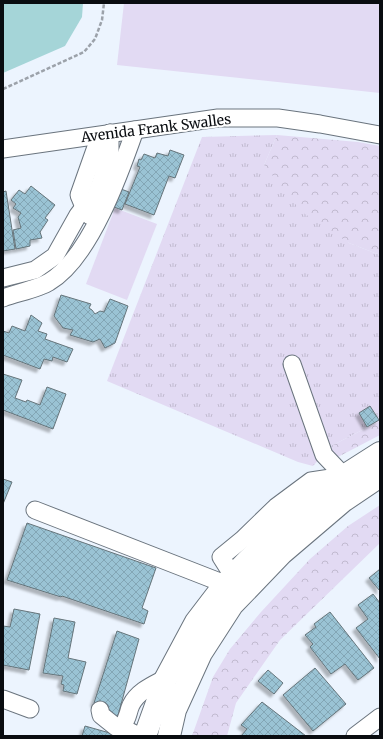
<svg xmlns="http://www.w3.org/2000/svg" width="383" height="739" font-family="Merriweather,serif">
  <style>
    .grass { fill: url(#grass-tufts) }
    .forest { fill: url(#forest-crowns) }
    .pitch { fill: #e2daf3 }
    .water { fill: #a5d5d8 }
    .building { fill: url(#building-cross-hatch); stroke: #65747a; filter: url(#shadow) }
    .lines { fill: none; stroke-linecap: round; stroke-linejoin: round }
    .minor-casing { stroke: #6a747e; stroke-width: 19 }
    .major-casing { stroke: #6a747e; stroke-width: 24 }
    .path { stroke: #9ca2aa; stroke-width: 2.5; stroke-dasharray: 4 2; stroke-linecap: butt }
    .minor { stroke: #fff; stroke-width: 17 }
    .major { stroke: #fff; stroke-width: 22 }
    .labels { text-anchor: middle; stroke-width: 4; stroke-linejoin: round; paint-order: stroke }
    .street-label { font-size: 14px; fill: #090c10; stroke: #fff }
  </style>
  <defs>
    <pattern id="grass-tufts" width="24" height="20" patternUnits="userSpaceOnUse"><rect width="24" height="20" fill="#e2daf3"/><path d="M3 7l-1-3M5 7V3M7 7l1-3M15 17l-1-3M17 17v-4M19 17l1-3" fill="none" stroke="#c1bacf"/></pattern>
    <pattern id="forest-crowns" width="20" height="18" patternUnits="userSpaceOnUse"><rect width="20" height="18" fill="#e2daf3"/><path d="M2 6a3 3 0 1 1 6 0M12 15a3 3 0 1 1 6 0" fill="none" stroke="#c1bacf"/></pattern>
    <pattern id="building-cross-hatch" width="8" height="8" patternUnits="userSpaceOnUse"><rect width="8" height="8" fill="#9ac3d4"/><path d="M0 0l8 8M0 8l8-8" fill="none" stroke="#83a6b5"/></pattern>
    <filter id="shadow"><feDropShadow dx="-3.5" dy="3.5" stdDeviation="1" flood-color="#0004"/></filter>
  </defs>
  <rect width="100%" height="100%" fill="#ecf4fe"/>
  <!-- grass -->
  <polygon class="grass" points="277,135 264,165 349,243 380,255 380,421 331,446 313,466 298,462 107,381 202,137"/>
  <!-- forest -->
  <g class="forest">
    <polygon points="277,135 358,142 380,146 380,255 349,243 302,212 264,165"/>
    <polygon points="380,421 380,435 334,459 331,446"/>
    <polygon points="380,505 380,543 280,640 236,703 227,736 192,736 213,677 230,649 261,612 310,559 348,526"/>
  </g>
  <!-- pitch -->
  <g class="pitch">
    <polygon points="124,3 380,3 380,93 117,65"/>
    <polygon points="115,208 157,224 127,300 86,284"/>
  </g>
  <!-- water -->
  <polygon class="water" points="3,3 83,3 82,17 65,46 3,73"/>
  <!-- building -->
  <g class="building">
    <polygon points="170,150 184,155 175,178 169,176 154,215 125,204 140,167 137,166 139,159 141,160 144,154 155,158 157,153 168,156"/>
    <polygon points="94,179 129,192 122,210 87,197"/>
    <polygon points="31,186 55,205 45,218 48,220 40,232 42,238 30,240 30,246 16,249 13,230 21,228 18,217 21,213 13,208 16,204 11,200 19,190 25,194"/>
    <polygon points="6,191 15,249 3,251 3,192"/>
    <polygon points="61,295 91,304 89,308 92,310 95,314 100,311 104,312 110,299 128,306 115,343 105,348 100,339 93,342 70,335 73,330 63,328 54,316"/>
    <polygon points="31,315 42,323 38,331 47,334 45,339 73,349 67,362 53,357 52,361 44,359 40,369 3,355 3,331 9,333 12,326 25,331"/>
    <polygon points="3,374 22,380 15,398 26,402 27,400 40,405 47,387 66,394 53,429 3,410"/>
    <polygon points="370,406 379,420 367,427 359,413"/>
    <polygon points="3,479 12,482 3,504"/>
    <polygon points="27,523 156,568 142,608 148,611 144,624 62,596 61,597 7,580"/>
    <polygon points="380,569 380,591 369,578"/>
    <polygon points="373,594 380,603 380,659 356,628 368,619 358,605"/>
    <polygon points="14,609 40,614 29,670 3,665 3,626 10,627"/>
    <polygon points="330,612 374,668 358,680 345,664 331,674 310,647 313,644 305,635 316,627 314,624"/>
    <polygon points="54,618 75,622 68,658 86,662 77,694 63,691 64,685 61,684 63,676 43,673"/>
    <polygon points="117,631 139,639 117,719 94,703"/>
    <polygon points="315,668 346,704 313,731 283,695"/>
    <polygon points="268,670 283,683 274,694 258,681"/>
    <polygon points="262,702 306,736 241,736 247,729 241,725"/>
    <polygon points="85,726 117,735 117,736 82,736"/>
  </g>
  <g class="lines">
    <!-- minor casing -->
    <g class="minor-casing">
      <g id="minor">
        <polyline points="3,149 218,118 278,118 320,124 380,135"/>
        <polyline points="90,216 84,207 79,195 96,147 110,133"/>
        <polyline points="3,278 35,270 55,256 78,215 84,207 94,201 101,182 110,154 110,133"/>
        <path d="M3 298C16 293 38 289 49 282 90 258 120 173 135 130"/>
        <polyline points="292,364 324,455 344,476"/>
        <polyline points="35,510 225,584"/>
        <polyline points="233,576 221,557 243,539 276,507 311,481 344,476"/>
        <polyline points="3,699 30,709"/>
        <polyline points="100,710 101,715 116,727 121,727 133,733 135,736"/>
        <path d="M121 727C129 718 127 714 131 705 138 691 153 685 166 678"/>
        <polyline points="355,736 380,717"/>
      </g>
    </g>
    <!-- major casing -->
    <g class="major-casing">
      <g id="major">
        <polyline points="145,736 166,678 196,622 225,584 246,562 291,518 344,476 380,453"/>
        <polyline points="169,736 175,710 201,653 232,605 282,553 343,501 380,476"/>
      </g>
    </g>
    <!-- path -->
    <polyline class="path" points="3,89 84,52 95,39 102,20 104,3"/>
    <!-- minor -->
    <use href="#minor" class="minor"/>
    <!-- major -->
    <use href="#major" class="major"/>
  </g>
  <g class="labels">
    <!-- street labels -->
    <g class="street-label">
      <text transform="translate(156 128) rotate(-7)" y="5">Avenida Frank Swalles</text>
    </g>
  </g>
  <!-- border -->
  <rect width="383" height="739" fill="none" stroke="#090c10" stroke-width="8"/>
</svg>
